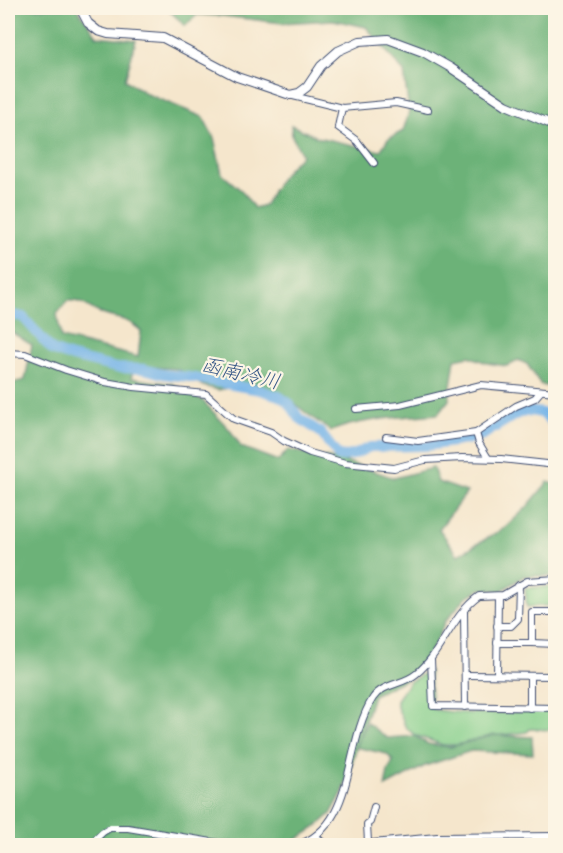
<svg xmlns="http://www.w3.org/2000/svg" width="563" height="853" font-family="'Gochi Hand','Klee One',sans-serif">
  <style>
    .green { fill: #86cf8c; stroke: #507f75; stroke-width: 1.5 }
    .forest { fill: #6cb278; stroke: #44706b; stroke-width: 1.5; fill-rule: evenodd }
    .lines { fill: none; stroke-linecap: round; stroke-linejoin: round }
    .river { stroke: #74b4e8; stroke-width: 10 }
    .street-casing { stroke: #3c4a6e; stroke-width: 8 }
    .secondary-casing { stroke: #3c4a6e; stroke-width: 10 }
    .street { stroke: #fff; stroke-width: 6 }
    .secondary { stroke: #fff; stroke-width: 8 }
    .labels { text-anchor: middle; stroke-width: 4.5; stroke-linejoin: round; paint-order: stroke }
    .water-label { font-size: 20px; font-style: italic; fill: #365787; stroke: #fcf5e5 }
  </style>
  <rect width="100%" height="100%" fill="#fcf5e5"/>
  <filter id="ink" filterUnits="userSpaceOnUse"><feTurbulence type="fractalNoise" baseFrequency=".0167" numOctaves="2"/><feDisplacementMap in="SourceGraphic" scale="12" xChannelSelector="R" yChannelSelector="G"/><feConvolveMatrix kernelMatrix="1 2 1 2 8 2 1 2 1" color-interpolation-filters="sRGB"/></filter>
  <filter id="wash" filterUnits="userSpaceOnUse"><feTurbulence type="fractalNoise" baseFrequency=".008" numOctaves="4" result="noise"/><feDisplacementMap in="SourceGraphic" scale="24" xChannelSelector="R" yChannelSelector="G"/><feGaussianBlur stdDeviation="1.35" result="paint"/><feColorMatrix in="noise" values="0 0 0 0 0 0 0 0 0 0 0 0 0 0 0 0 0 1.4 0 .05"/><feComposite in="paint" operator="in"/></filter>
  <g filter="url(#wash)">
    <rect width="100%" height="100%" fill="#f5e6cc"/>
    <!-- green -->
    <g class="green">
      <polygon points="554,586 555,605 527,607 525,588"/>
      <path d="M429 671 432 709C473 717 514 712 555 710V730L530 729 527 732 494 736 456 745H443L415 735 406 728 397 707V700L409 682Z"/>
    </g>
    <!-- forest -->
    <g class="forest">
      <path d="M8 8H77L97 36 136 40 125 80 147 94 203 117 214 138 222 174 242 191 254 208 265 205C275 185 285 170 302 155L292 136 291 125 317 137 380 151 388 139 403 131 409 112 404 72 366 27 333 20 282 23 223 16 197 15 185 26 167 8H555L556 374 552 387 541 385 527 364 518 360 507 366 487 363 469 356 455 359 449 400 438 414C408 416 359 419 331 431L306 413 286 396 254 383 218 390 203 386 177 369 134 366 131 378 173 384 202 400 230 430 241 447 278 461 288 450 344 461 394 478 433 468 438 482 467 492 439 529 458 555 505 528 527 507 548 482 555 484V576H524L501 591 481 589 466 597 445 622 435 644 417 674 373 695 343 792 331 814 315 828 288 845 202 841 199 846 8 845V384L25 380 32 345 8 330ZM67 301C82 299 89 309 102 314 120 321 125 316 141 331L138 357 61 338 57 314Z"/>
      <polygon points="367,723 387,738 415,736 428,744 450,747 494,735 532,737 533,754 471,751 425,766 385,787 388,771 393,761 387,754 355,747"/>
      <polygon points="421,839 476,841 481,843 481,846 372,846"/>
    </g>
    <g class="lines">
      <!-- river -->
      <polyline class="river" points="8,314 23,317 52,350 68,356 116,368 144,369 162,374 189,377 260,390 279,396 289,403 299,418 320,432 339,457 353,455 370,447 426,446 466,440 483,435 517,414 530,411 542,413 556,426"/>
    </g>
  </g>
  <g filter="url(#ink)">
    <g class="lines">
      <!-- street casing -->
      <g class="street-casing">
        <g id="street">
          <polyline points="293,96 342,108 396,103 428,110"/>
          <polyline points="342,108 338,127 357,141 374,163"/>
          <polyline points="8,353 25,354 66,370 105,382 134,387 206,394 234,419 271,432 284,441 310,453 345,463 394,468 425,460 462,458 501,459 556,465"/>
          <polyline points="356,409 400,405 481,385 556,392"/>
          <polyline points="476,433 479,443 488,458"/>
          <polyline points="386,437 418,441 476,433 516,406 535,398 541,391"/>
          <polyline points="464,612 465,707"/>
          <polyline points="497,626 511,626 518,619 519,585"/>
          <polyline points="497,643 532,643 532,612 556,612"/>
          <polyline points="532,643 556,644"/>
          <polyline points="431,660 433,706 556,708"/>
          <polyline points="465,675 556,676"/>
          <polyline points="497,675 498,596"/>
          <polyline points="530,676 530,708"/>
          <polyline points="316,836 326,846"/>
          <polyline points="368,842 367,824 370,822 374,807"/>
          <polyline points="88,846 103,832 110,828 128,828 224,844 245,846"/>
          <path d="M295 846C358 826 342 746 373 698 383 683 403 685 416 674 442 653 451 616 479 596L503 595 527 581 556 579"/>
          <polyline points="340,846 437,837 556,836"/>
        </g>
      </g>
      <!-- secondary casing -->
      <g class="secondary-casing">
        <polyline id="secondary" points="80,8 88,23 98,31 108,34 163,38 237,77 290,95 299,93 307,87 321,66 338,51 360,41 388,39 423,52 451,68 506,105 556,126"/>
      </g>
      <!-- street -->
      <use href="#street" class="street"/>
      <!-- secondary -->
      <use href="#secondary" class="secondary"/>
    </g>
  </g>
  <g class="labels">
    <!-- water labels -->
    <g class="water-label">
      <text transform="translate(241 373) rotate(13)" y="7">函南冷川</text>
    </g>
  </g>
  <!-- margin -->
  <rect width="563" height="853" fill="none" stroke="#fcf5e5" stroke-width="30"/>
</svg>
